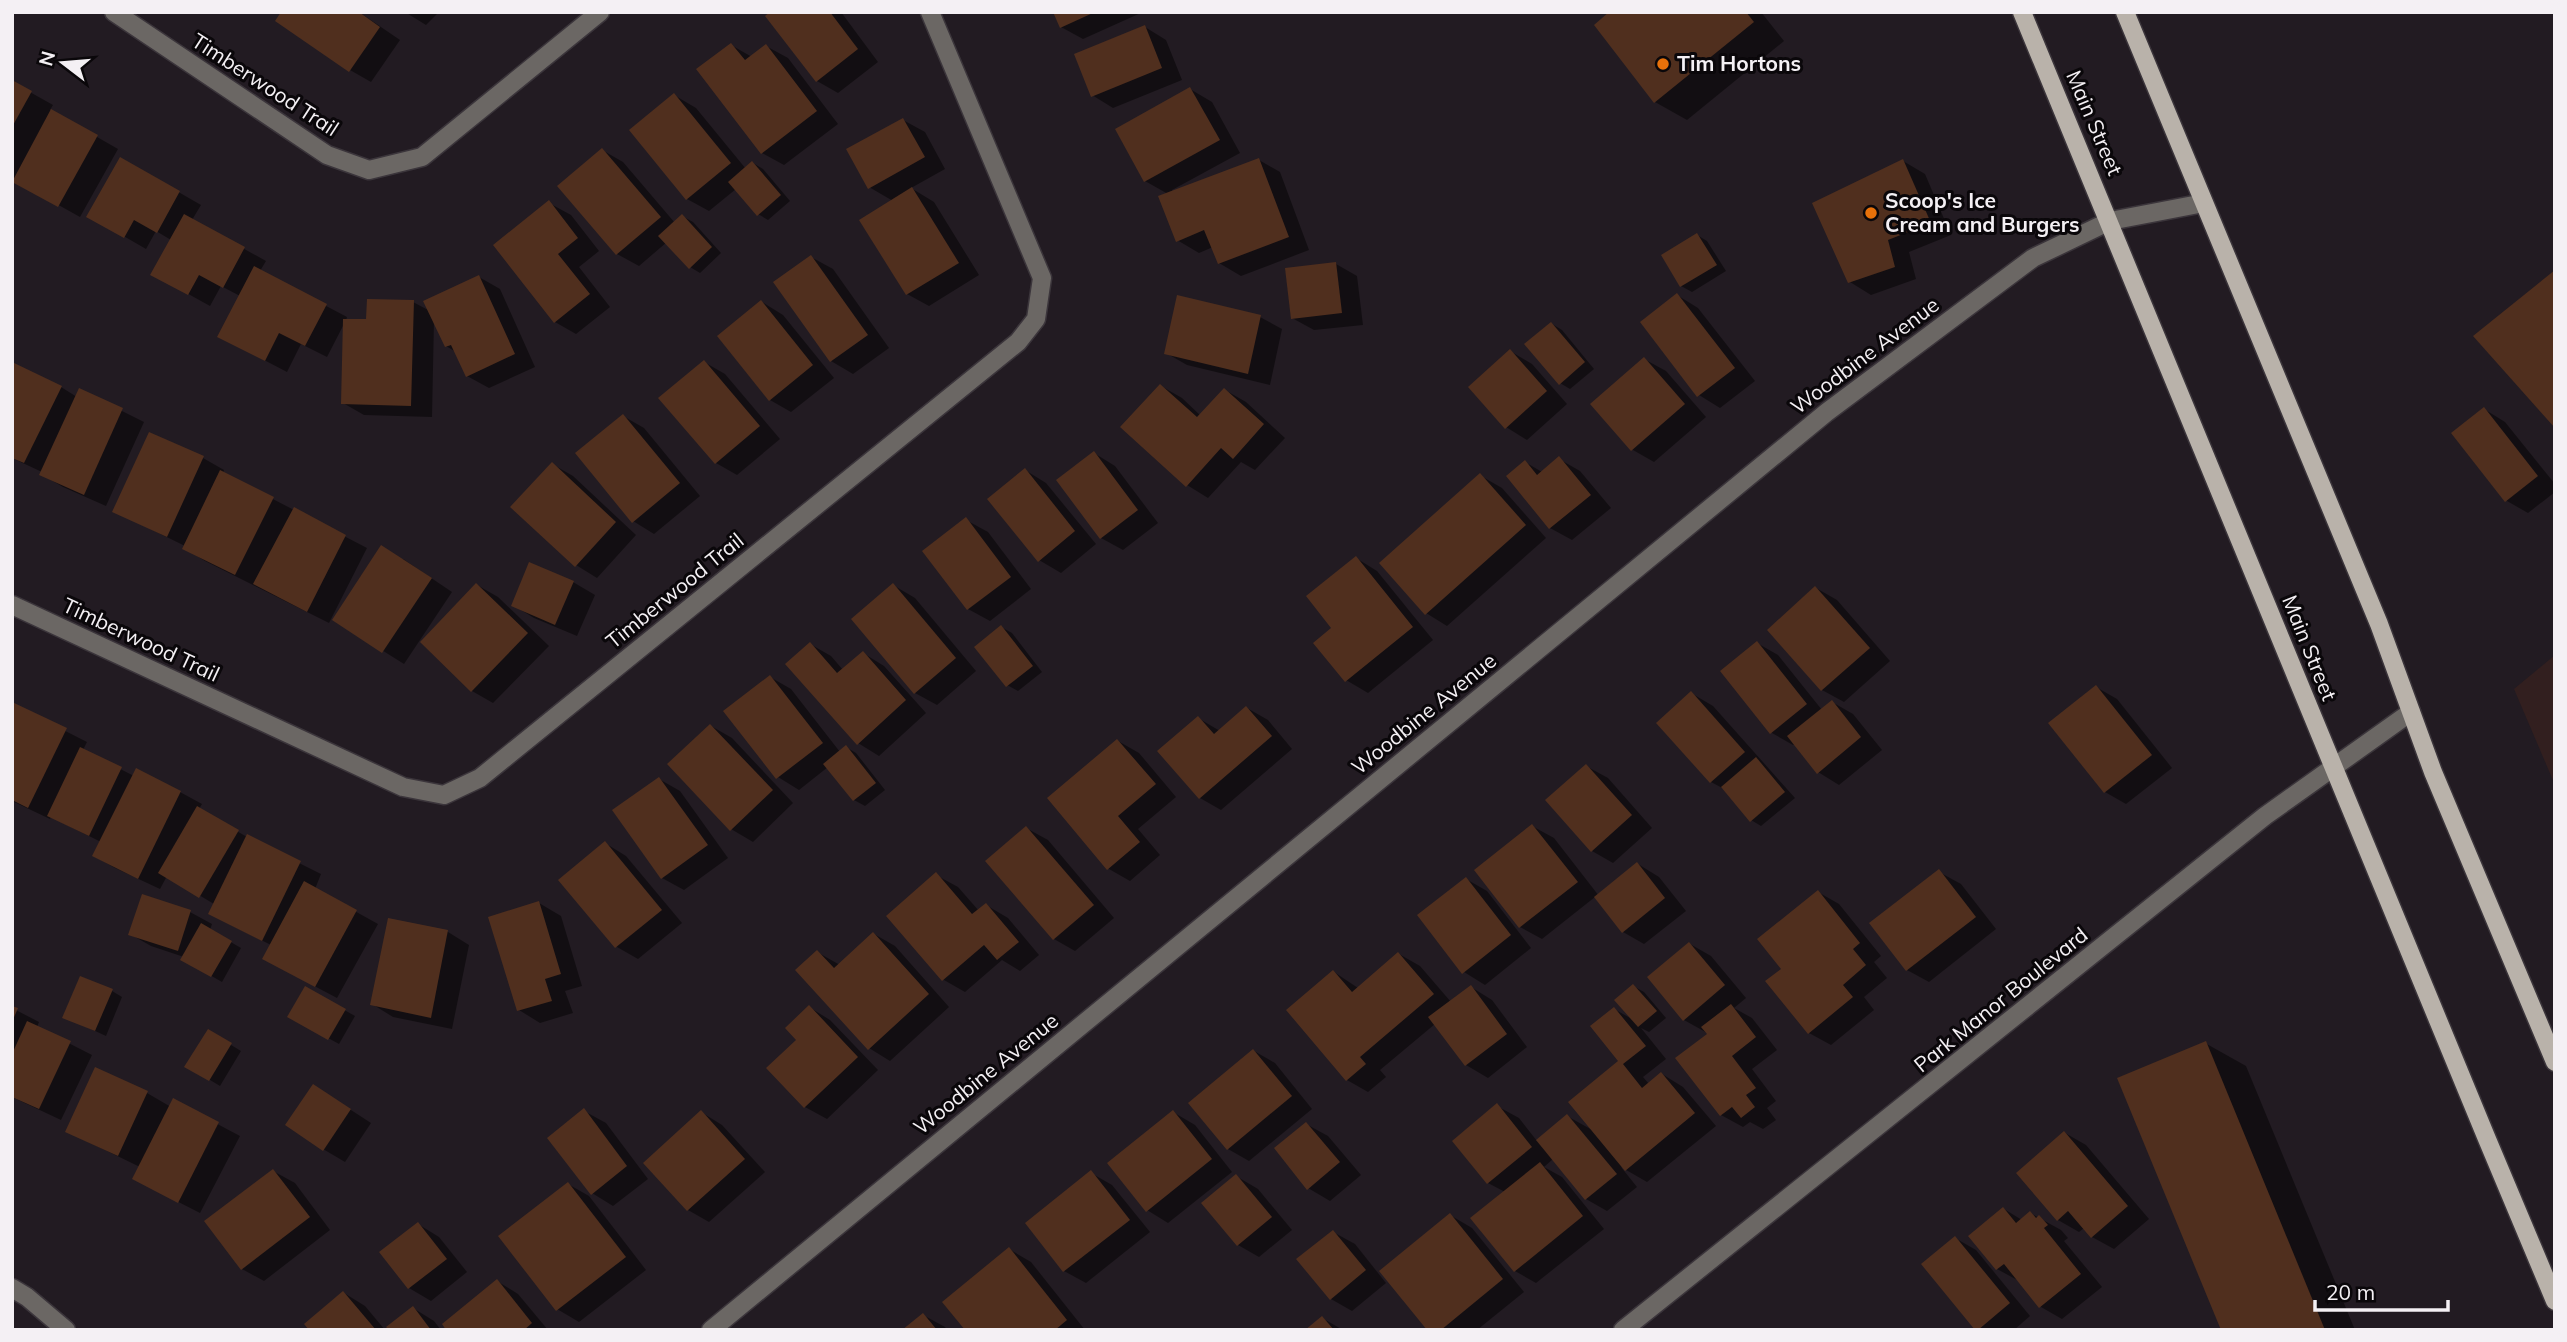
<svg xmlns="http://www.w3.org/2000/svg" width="2567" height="1342" font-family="Mulish,sans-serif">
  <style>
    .commercial { fill: #321f1f }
    .shadow { fill: #0007 }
    .building { fill: #502f1e }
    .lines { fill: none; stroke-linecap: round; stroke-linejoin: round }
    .minor-casing { stroke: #3b353b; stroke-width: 21 }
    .primary-casing { stroke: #3b353b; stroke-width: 21 }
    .minor { stroke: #6b6764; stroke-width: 18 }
    .primary { stroke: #b9b2aa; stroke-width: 18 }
    .food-dot { fill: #e8710a; stroke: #0a070a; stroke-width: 2.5 }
    .labels { text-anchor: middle; stroke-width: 6; stroke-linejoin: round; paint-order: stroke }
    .poi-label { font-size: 21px; font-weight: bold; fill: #f4f0f4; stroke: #0a070a; text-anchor: start }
    .street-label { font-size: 21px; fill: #f4f0f4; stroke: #0a070a }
  </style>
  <rect width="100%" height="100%" fill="#221b22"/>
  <!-- commercial -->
  <polygon class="commercial" points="2555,655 2555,785 2514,689"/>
  <!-- shadow -->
  <g class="shadow">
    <polygon points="359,12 400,40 371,82 350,70"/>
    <polygon points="405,12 439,12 426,25"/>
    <polygon points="772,12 841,12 878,62 838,93 817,81"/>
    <polygon points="1055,12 1143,12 1083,39 1061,27"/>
    <polygon points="1611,12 1761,12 1784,41 1687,120 1655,102"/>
    <polygon points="1145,27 1166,40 1182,80 1113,108 1092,95"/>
    <polygon points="731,45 752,57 766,46 788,58 838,124 784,165 762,153 699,69"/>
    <polygon points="12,82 53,105 50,110 118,149 80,217 12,179"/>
    <polygon points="1190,89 1212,102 1240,153 1172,190 1173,192 1259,160 1280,172 1309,250 1241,276 1219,263 1213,247 1199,253 1177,240 1168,194 1145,181"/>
    <polygon points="674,95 696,108 746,169 753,163 763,169 790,201 768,220 758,214 736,189 709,211 687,199 631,130"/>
    <polygon points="903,120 925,132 945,169 911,188 934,202 979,275 929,306 907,294 893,201 869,187"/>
    <polygon points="602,150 623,162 675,223 682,216 693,222 721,253 700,273 690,267 667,242 639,266 617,254"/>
    <polygon points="121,159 201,205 192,220 266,261 260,271 347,317 346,321 368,321 413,302 430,311 479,277 500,289 535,367 489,388 467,376 456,352 446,346 434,320 432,417 364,415 343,403 345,322 327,357 301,344 287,372 241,348 240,296 221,286 210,306 174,286 171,240 156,231 146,249 89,216"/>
    <polygon points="1903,161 1925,174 1951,235 1909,252 1916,279 1871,295 1850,282"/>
    <polygon points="549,203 571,215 599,251 579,267 610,307 576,334 555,322"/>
    <polygon points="1697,235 1707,241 1726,271 1692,292 1681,286"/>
    <polygon points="811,257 833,269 889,348 853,374 831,361 775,283"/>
    <polygon points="1336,264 1357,276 1363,325 1314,330 1292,318"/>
    <polygon points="1677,295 1698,308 1755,381 1720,408 1699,395"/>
    <polygon points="762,302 783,315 834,378 791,412 770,400"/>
    <polygon points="1260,317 1282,329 1270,385 1187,365 1166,353"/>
    <polygon points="1552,324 1562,330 1594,369 1570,389 1560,383"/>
    <polygon points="1510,351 1532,364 1567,404 1527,440 1506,427"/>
    <polygon points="1644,359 1666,371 1706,417 1654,462 1633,450 1592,404"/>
    <polygon points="704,362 725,374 780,439 737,475 716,463"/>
    <polygon points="1161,386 1182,398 1201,416 1225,390 1246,402 1285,438 1255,470 1241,462 1208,498 1187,485"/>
    <polygon points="61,387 77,397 80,390 144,422 106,506 63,487 41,474 42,472 12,458"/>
    <polygon points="2484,409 2505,422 2555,484 2555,492 2528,513 2507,501"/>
    <polygon points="623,416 644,428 700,496 654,534 633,521"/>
    <polygon points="1094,453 1115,466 1158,523 1123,550 1101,538"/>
    <polygon points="203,458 224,470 223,473 367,548 329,623 205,561 184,548 185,546 114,511"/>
    <polygon points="1559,459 1580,471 1611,508 1572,540 1550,528 1508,476 1525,462 1542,472"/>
    <polygon points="552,464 573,476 636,535 597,578 576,565"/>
    <polygon points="1025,470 1046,483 1096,544 1061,573 1039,560"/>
    <polygon points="1481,476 1502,488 1546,538 1447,626 1426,613"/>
    <polygon points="966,520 988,532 1031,589 990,621 968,609"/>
    <polygon points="1356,558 1377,571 1433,640 1368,693 1346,680 1334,628"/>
    <polygon points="403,559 452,592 404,664 334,620"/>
    <polygon points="573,582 595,595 577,636 534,618 513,605"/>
    <polygon points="477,585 498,597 549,646 493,703 472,691"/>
    <polygon points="893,585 915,598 976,671 937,705 915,693"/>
    <polygon points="1816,588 1837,600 1890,661 1844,702 1822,690"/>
    <polygon points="1001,627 1012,633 1042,672 1018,691 1007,685"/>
    <polygon points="1757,643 1778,655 1822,710 1832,702 1853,714 1882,750 1839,785 1818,772 1795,744 1793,745 1772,733 1722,671"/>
    <polygon points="810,644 831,656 843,670 863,653 884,666 926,713 879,756 858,743"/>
    <polygon points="770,677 791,689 840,752 846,747 856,753 885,790 865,806 854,800 828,767 799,790 778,777"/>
    <polygon points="2096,687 2117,699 2172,768 2126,804 2105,792"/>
    <polygon points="1691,693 1713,706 1795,798 1761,826 1751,820 1726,790 1711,782"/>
    <polygon points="12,704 87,742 83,750 134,776 180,792 202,804 199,809 247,837 321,874 315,889 378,924 337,998 286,971 271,945 231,925 214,904 167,876 160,889 115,868 94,856 101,842 51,817 50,819 12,801"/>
    <polygon points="1247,708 1268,720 1292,749 1221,810 1200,798 1198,718 1220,731"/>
    <polygon points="711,726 732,738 793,803 753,842 731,829"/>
    <polygon points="1118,741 1139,753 1176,797 1138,829 1160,855 1130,881 1109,869 1049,798"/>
    <polygon points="1586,766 1608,778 1652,828 1613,863 1592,851"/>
    <polygon points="659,779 680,791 728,858 684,890 662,878"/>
    <polygon points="1532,826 1554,838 1599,896 1638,864 1659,877 1686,911 1644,944 1623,932 1595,897 1542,939 1520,927"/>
    <polygon points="1026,828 1048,840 1114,918 1075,951 1054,939"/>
    <polygon points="605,843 626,856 682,923 638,959 617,947 561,880"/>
    <polygon points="1939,872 1961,884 1996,929 1929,982 1907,970"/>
    <polygon points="936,875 958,887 979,911 986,905 1008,918 1039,955 1020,971 1002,960 965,992 944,980 889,916"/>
    <polygon points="1466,879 1487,891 1531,948 1485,985 1464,972"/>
    <polygon points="1818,892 1839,904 1881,956 1874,962 1887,978 1864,997 1874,1010 1831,1045 1809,1033 1767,981 1783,969"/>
    <polygon points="143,896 190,912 212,924 210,930 241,948 222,982 182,959 184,957 151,946 130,934"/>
    <polygon points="539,903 561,916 582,986 565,991 573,1013 540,1023 519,1010"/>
    <polygon points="389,920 448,932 469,945 452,1029 393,1017 372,1004"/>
    <polygon points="874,934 895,946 949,1007 890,1061 869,1048 817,952 840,965"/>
    <polygon points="1690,944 1711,956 1746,998 1734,1008 1752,1018 1777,1050 1752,1069 1776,1101 1767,1108 1776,1120 1763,1129 1750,1122 1743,1127 1721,1115 1709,1034 1684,1020"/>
    <polygon points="1399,954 1420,966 1451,1002 1471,987 1492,1000 1527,1047 1488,1078 1466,1065 1435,1024 1380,1070 1386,1077 1368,1092 1347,1080 1334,972 1358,988"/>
    <polygon points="1633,986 1644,992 1666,1018 1649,1032 1641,1028 1666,1059 1643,1077 1649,1084 1662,1074 1683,1087 1716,1126 1647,1182 1621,1167 1637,1187 1607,1211 1586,1199 1553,1159 1544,1167 1562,1177 1604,1229 1536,1283 1515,1271 1505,1192 1488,1183 1497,1106 1519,1118 1537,1141 1567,1116 1594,1131 1620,1061 1614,1009 1632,1019"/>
    <polygon points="305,988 355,1016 339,1044 290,1017"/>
    <polygon points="112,991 122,997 106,1036 65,1017"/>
    <polygon points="809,1007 830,1020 878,1070 827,1119 805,1107 769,1068 799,1040"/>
    <polygon points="12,1008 39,1022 37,1027 92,1055 61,1120 12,1097"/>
    <polygon points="208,1031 241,1051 220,1086 187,1066"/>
    <polygon points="2205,1043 2246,1066 2355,1330 2223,1330"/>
    <polygon points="1254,1051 1275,1063 1312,1109 1249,1161 1228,1149"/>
    <polygon points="147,1093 171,1107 174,1101 240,1136 200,1213 155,1190 140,1167 68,1132"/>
    <polygon points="334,1099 371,1123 345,1162 323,1149"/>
    <polygon points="584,1111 606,1123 648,1179 613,1206 592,1193"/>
    <polygon points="701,1112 722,1125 765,1172 709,1222 688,1210"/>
    <polygon points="1173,1112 1195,1125 1232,1172 1168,1223 1147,1210"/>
    <polygon points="1306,1124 1328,1136 1361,1175 1330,1201 1308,1188"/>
    <polygon points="2065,1133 2086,1145 2149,1219 2114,1249 2092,1237 2084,1228 2079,1232 2058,1220"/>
    <polygon points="273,1171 295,1183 330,1230 264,1281 242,1269"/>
    <polygon points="1091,1173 1112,1185 1150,1232 1086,1283 1064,1271"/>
    <polygon points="1236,1176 1258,1189 1292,1230 1259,1257 1238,1245"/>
    <polygon points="568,1184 589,1196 646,1270 579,1322 557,1309"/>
    <polygon points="2004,1209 2022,1220 2030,1213 2061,1230 2068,1238 2064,1241 2102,1287 2062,1319 2041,1307 2019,1281 1997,1269"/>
    <polygon points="1450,1215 1472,1228 1524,1292 1477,1330 1429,1330"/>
    <polygon points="418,1224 439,1237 467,1272 431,1301 409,1288 382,1252"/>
    <polygon points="1333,1232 1355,1244 1386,1283 1352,1311 1331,1299"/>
    <polygon points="1955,1238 1976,1250 2030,1316 2014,1330 1977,1330"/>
    <polygon points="1009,1249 1031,1262 1085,1330 967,1330"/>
    <polygon points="497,1281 518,1294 548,1330 449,1330"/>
    <polygon points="344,1293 365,1306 385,1330 311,1330"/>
    <polygon points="413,1308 434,1321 441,1330 391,1330"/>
    <polygon points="923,1315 945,1327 947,1330 904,1330"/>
    <polygon points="1322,1318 1343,1330 1308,1330"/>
  </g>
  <!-- building -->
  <g class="building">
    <polygon points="281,12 359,12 380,27 349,72 275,21"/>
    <polygon points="770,12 830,12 858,49 816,82 765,16"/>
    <polygon points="1053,12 1095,12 1060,28"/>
    <polygon points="1609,12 1746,12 1754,22 1654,103 1594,25"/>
    <polygon points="1145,25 1162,68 1091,97 1074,54"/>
    <polygon points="731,43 745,60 766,44 817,111 761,154 696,69"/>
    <polygon points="12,80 32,91 12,127"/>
    <polygon points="1190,87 1220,140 1144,182 1115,129"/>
    <polygon points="674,93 731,163 686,200 629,130"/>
    <polygon points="51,109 98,135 58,207 12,182"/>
    <polygon points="903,118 925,157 868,189 846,149"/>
    <polygon points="602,148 661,217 616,255 557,186"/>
    <polygon points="120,157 180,191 157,233 134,220 124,238 86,217"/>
    <polygon points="1259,158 1289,237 1218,264 1204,230 1176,242 1158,196"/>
    <polygon points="1903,159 1931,223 1888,240 1895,267 1848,283 1812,203"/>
    <polygon points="752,161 781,195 757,216 728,182"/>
    <polygon points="912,187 959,263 906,295 859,220"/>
    <polygon points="549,200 578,238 558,254 590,294 554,323 493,245"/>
    <polygon points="184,214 245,247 223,288 199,275 188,295 150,275"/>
    <polygon points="682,214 712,247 689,269 658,236"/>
    <polygon points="1697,233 1717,265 1680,287 1661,255"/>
    <polygon points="811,255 868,335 830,362 773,282"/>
    <polygon points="1336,262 1342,313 1291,319 1285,268"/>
    <polygon points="254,266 327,304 305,346 279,333 265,361 217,337"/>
    <polygon points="2555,270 2555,428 2473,336"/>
    <polygon points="479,275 515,354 466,377 451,345 445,347 423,301"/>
    <polygon points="1677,293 1735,368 1697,397 1640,322"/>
    <polygon points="1177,295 1261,315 1248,374 1164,354"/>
    <polygon points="367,299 414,300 411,406 341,404 343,319 366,319"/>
    <polygon points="761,300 813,365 769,401 717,336"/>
    <polygon points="1551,322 1585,362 1559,385 1524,344"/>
    <polygon points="1510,349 1547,391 1505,429 1468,387"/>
    <polygon points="1644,357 1685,404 1631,451 1590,404"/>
    <polygon points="704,360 760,426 715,464 658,398"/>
    <polygon points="12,362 62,386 24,463 12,458"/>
    <polygon points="1160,384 1197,417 1224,388 1264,424 1233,459 1221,448 1186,487 1120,427"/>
    <polygon points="79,388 123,408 84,495 39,475"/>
    <polygon points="2484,407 2538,476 2505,502 2451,433"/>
    <polygon points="623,414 680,483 632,523 575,453"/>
    <polygon points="149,432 204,456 167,537 112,512"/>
    <polygon points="1094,451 1138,510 1100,539 1056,480"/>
    <polygon points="1559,456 1591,495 1549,529 1506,476 1525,460 1537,475"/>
    <polygon points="552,462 616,522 575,567 510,507"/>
    <polygon points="1025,468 1075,531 1038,562 987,499"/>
    <polygon points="220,470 274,497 235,575 182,549"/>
    <polygon points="1480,473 1526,525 1425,615 1379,563"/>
    <polygon points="294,507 346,535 307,612 253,584"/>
    <polygon points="966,517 1011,577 967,610 922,551"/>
    <polygon points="381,545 432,578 382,653 332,620"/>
    <polygon points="1356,556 1413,627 1345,682 1313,643 1331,628 1306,596"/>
    <polygon points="529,562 574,581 555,625 511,606"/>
    <polygon points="476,583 528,633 471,692 420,642"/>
    <polygon points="893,583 956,658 914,694 851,619"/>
    <polygon points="1815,586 1870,648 1821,691 1767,630"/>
    <polygon points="1001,625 1033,666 1006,687 974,647"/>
    <polygon points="1757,641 1807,704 1770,734 1720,671"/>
    <polygon points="810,642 837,673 863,651 906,700 857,745 785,664"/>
    <polygon points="770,675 823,743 776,779 723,711"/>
    <polygon points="2096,685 2152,755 2104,793 2048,723"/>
    <polygon points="1691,691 1745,752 1710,783 1656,723"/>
    <polygon points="1832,700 1861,737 1817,774 1787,736"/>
    <polygon points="12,702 67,728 28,808 12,800"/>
    <polygon points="1246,706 1272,736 1199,799 1157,751 1198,716 1214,734"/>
    <polygon points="710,724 773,790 730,831 667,764"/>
    <polygon points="1117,739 1156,784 1118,816 1140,842 1107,870 1047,798"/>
    <polygon points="846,745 876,783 853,801 823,764"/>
    <polygon points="80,747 122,767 89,836 47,816"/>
    <polygon points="1756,757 1785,792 1750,822 1721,787"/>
    <polygon points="1586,764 1632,815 1591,852 1545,800"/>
    <polygon points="136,768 181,791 138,879 92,856"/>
    <polygon points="659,777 708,845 661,879 612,810"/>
    <polygon points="197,806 239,830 199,898 158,873"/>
    <polygon points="1532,824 1578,882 1519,928 1474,870"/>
    <polygon points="1026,826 1094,905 1053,940 985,861"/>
    <polygon points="247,834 301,861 262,941 208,914"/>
    <polygon points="605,841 662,910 615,948 558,880"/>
    <polygon points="1637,862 1665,898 1622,933 1594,897"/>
    <polygon points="1939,869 1976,917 1906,971 1869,923"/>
    <polygon points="936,872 972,914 986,903 1019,942 997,960 984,945 942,981 886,916"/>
    <polygon points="1466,877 1511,935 1462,974 1417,915"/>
    <polygon points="304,881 357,910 315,987 262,959"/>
    <polygon points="1818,890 1860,943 1853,949 1866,965 1843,985 1853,997 1808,1034 1765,981 1781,969 1757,939"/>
    <polygon points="142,894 191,910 178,951 128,935"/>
    <polygon points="539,901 561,974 545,979 552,1001 517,1011 488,917"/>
    <polygon points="388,918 448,930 431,1018 370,1005"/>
    <polygon points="201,923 232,941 211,977 180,960"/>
    <polygon points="873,932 929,994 868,1050 795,970 817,950 834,968"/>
    <polygon points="1689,942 1725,985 1683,1021 1647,977"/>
    <polygon points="1398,952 1434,994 1360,1057 1366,1064 1346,1081 1286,1010 1333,970 1352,992"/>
    <polygon points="80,976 113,989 95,1031 62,1018"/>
    <polygon points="1633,984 1657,1011 1638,1027 1614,1000"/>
    <polygon points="1471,985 1507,1034 1465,1066 1428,1017"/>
    <polygon points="305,986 346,1009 328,1040 287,1017"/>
    <polygon points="1731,1004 1756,1037 1732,1056 1756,1088 1746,1095 1755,1107 1741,1118 1732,1107 1720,1116 1675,1058 1707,1034 1701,1027"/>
    <polygon points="809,1005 858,1057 804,1108 766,1068 796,1040 785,1028"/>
    <polygon points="12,1006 18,1008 12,1022"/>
    <polygon points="1614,1007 1646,1046 1623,1064 1642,1088 1661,1072 1695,1113 1625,1171 1568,1102 1618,1061 1590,1026"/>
    <polygon points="27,1021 71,1041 39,1109 12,1097 12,1054"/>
    <polygon points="208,1029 232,1043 209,1081 184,1067"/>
    <polygon points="2206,1041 2325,1330 2221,1330 2117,1078"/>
    <polygon points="1253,1049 1292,1096 1227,1150 1188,1103"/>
    <polygon points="95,1067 148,1091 118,1156 65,1132"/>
    <polygon points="313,1084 351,1109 323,1151 285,1125"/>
    <polygon points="173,1098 219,1122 178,1203 132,1179"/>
    <polygon points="1497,1103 1532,1147 1487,1184 1452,1141"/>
    <polygon points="584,1108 627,1166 591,1195 547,1138"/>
    <polygon points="701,1110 745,1159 687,1211 643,1163"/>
    <polygon points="1173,1110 1212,1159 1146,1212 1107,1163"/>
    <polygon points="1567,1114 1617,1174 1585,1200 1536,1140"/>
    <polygon points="1306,1122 1340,1162 1307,1190 1274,1148"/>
    <polygon points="2064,1131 2128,1206 2091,1238 2068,1211 2057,1221 2016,1173"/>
    <polygon points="1540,1162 1583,1216 1514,1272 1470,1218"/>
    <polygon points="273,1169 310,1217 241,1270 204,1221"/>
    <polygon points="1091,1170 1130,1220 1063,1272 1025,1223"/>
    <polygon points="1236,1174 1272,1217 1237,1246 1201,1203"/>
    <polygon points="568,1182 626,1257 556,1311 498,1236"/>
    <polygon points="2003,1207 2016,1223 2030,1211 2036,1218 2039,1215 2048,1225 2044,1228 2081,1274 2039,1308 2004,1264 1996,1270 1968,1236"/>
    <polygon points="1450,1213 1503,1279 1441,1330 1427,1330 1379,1271"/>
    <polygon points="418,1222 447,1259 408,1289 379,1252"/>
    <polygon points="1333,1230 1366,1270 1330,1300 1296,1259"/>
    <polygon points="1955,1236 2010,1303 1978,1330 1975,1330 1921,1264"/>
    <polygon points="1009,1247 1067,1320 1055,1330 965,1330 942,1302"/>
    <polygon points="497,1279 532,1323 524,1330 446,1330 442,1324"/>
    <polygon points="343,1291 376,1330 309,1330 304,1324"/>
    <polygon points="413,1306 431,1330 389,1330 386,1327"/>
    <polygon points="923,1313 937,1330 902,1330"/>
    <polygon points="1322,1316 1334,1330 1305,1330"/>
  </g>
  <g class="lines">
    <!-- minor casing -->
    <g class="minor-casing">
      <g id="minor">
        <polyline points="114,12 327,155 369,170 422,157 600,12"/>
        <polyline points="12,605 403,787 444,795 480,778 1018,342 1036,319 1042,278 930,12"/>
        <polyline points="12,1288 27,1297 66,1330"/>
        <polyline points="711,1330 1827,412 2033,258 2110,221 2204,203"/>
        <polyline points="1623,1330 2265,816 2411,712"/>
      </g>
    </g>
    <!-- primary casing -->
    <g class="primary-casing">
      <g id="primary">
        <path d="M2022 12C2203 441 2374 873 2555 1301"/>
        <polyline points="2125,12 2379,624 2433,772 2555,1062"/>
      </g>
    </g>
    <!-- minor -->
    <use href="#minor" class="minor"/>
    <!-- primary -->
    <use href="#primary" class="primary"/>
  </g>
  <!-- markers -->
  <g class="food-dot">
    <circle cx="1663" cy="64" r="7"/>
    <circle cx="1871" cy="213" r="7"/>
  </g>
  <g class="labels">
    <!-- poi labels -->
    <g class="poi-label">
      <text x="1677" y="71">Tim Hortons</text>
      <text x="1885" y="208">Scoop's Ice<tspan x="1885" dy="24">Cream and Burgers</tspan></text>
    </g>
    <!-- street labels -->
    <g class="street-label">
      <text transform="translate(265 85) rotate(33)" y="7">Timberwood Trail</text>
      <text transform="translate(2094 123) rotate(67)" y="7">Main Street</text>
      <text transform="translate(1865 356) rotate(-37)" y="7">Woodbine Avenue</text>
      <text transform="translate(675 591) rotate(-39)" y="7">Timberwood Trail</text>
      <text transform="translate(141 640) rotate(25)" y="7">Timberwood Trail</text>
      <text transform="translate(2309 648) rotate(68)" y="7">Main Street</text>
      <text transform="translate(1424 714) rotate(-39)" y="7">Woodbine Avenue</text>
      <text transform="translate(2001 1000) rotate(-39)" y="7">Park Manor Boulevard</text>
      <text transform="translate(986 1074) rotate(-39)" y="7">Woodbine Avenue</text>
    </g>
  </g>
  <!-- border -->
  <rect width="2567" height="1342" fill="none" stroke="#f4f0f4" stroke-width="28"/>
  <!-- north arrow -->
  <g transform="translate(63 63) rotate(286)" stroke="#0a070a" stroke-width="5" paint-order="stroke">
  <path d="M0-5L12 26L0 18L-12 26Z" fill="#f4f0f4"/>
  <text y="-10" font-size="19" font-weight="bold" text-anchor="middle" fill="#f4f0f4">N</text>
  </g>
  <!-- scale -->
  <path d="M2315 1300v10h133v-10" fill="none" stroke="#f4f0f4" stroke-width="3.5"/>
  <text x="2326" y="1300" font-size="21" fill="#f4f0f4" stroke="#0a070a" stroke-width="5" paint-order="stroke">20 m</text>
</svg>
